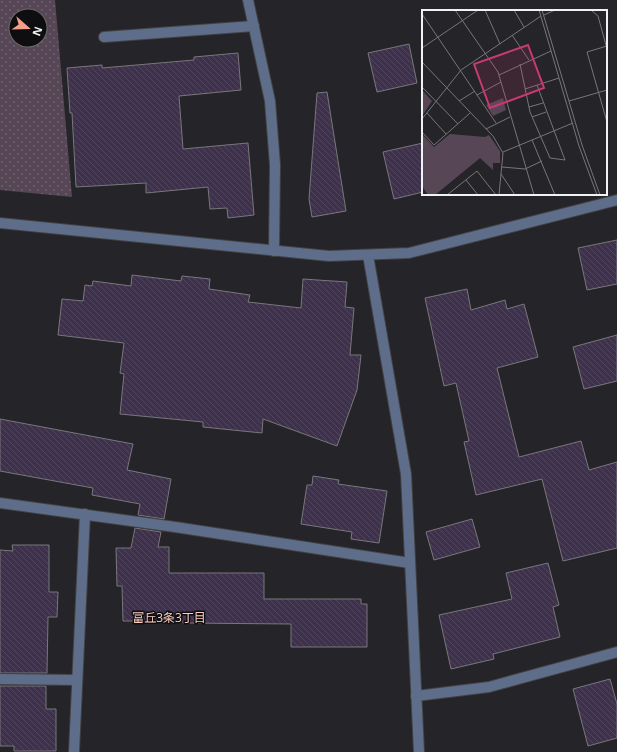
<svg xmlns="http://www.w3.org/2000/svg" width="617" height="752" font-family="'Open Sans','Noto Sans JP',sans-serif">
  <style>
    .grass { fill: url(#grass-dots); fill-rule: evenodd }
    .building { fill: url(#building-back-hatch); stroke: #79777b }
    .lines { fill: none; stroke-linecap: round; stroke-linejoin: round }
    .minor-casing { stroke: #424245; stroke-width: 12 }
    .minor { stroke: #5e6e8a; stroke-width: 10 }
    .labels { text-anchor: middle; stroke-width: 3; stroke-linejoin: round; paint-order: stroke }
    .neighbourhood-label { font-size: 12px; fill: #feccc0; stroke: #0e0e10 }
    .inset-road { fill: none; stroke: #77777a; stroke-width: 1 }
    .view { fill: #c93972; fill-opacity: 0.15; stroke: #c93972; stroke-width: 2 }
    .inset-edge { fill: none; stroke: #f1f2f4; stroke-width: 2 }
  </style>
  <defs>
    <pattern id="grass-dots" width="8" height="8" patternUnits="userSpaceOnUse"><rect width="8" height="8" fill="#574756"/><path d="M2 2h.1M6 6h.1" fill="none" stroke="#70626f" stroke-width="1.8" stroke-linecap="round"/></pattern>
    <pattern id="building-back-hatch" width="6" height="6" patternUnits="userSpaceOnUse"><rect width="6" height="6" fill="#3d314b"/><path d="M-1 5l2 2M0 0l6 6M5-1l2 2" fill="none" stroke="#50455d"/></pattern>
  </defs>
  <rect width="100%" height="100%" fill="#252529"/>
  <!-- grass -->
  <path class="grass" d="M0 0H55L72 197 0 190ZM16 16H40V40H16Z"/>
  <!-- building -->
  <g class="building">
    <polygon points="409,44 417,83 377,92 368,53"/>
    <polygon points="238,53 241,90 179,96 183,149 248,143 254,215 228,218 227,208 210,209 208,187 146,193 146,183 76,187 72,113 70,113 67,68 102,65 102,68 194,60 194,57"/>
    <polygon points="327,92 346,211 312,217 309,199 317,93"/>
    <polygon points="423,143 423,192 394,199 383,152"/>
    <polygon points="617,240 617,284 587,290 578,248"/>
    <polygon points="132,275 181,281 182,276 210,279 209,289 250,295 248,302 301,308 303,279 347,282 345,307 354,308 350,355 361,355 357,390 337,446 263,419 262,433 203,427 203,422 120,414 124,374 120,373 124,343 58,335 62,299 83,301 85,285 92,286 93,281 131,286"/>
    <polygon points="467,289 471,310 505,300 507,309 524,304 538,357 497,368 519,457 581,441 589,470 617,462 617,548 563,561 542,479 476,495 464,442 469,441 456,383 444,386 425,298"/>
    <polygon points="617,335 617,381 584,389 573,347"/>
    <polygon points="0,419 133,444 127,470 171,479 164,519 138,515 140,504 92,495 93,488 0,471"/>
    <polygon points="313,476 339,480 338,484 387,491 379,543 351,539 352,532 301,524 307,485 312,485"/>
    <polygon points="472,519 480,547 434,560 426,532"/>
    <polygon points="135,528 161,532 158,547 169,547 169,573 264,573 264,599 361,599 361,604 367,604 367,647 291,647 291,624 183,623 183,621 123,621 122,586 117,586 116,548 131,548"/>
    <polygon points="12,545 49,545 49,592 58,592 57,617 48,617 47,673 0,673 0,550 13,551"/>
    <polygon points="548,563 559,605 553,607 560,637 493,654 494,659 451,669 439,615 512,599 506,573"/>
    <polygon points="610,679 617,704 617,738 588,746 573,689"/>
    <polygon points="0,686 46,686 46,709 56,709 56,751 14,751 14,746 0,746"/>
  </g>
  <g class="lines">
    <!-- minor casing -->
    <g class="minor-casing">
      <g id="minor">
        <polyline points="248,0 270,101 275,165 274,251"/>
        <polyline points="104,37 254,26"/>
        <polyline points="0,223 329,256 409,253 617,200"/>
        <polyline points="368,255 406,474 419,752"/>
        <polyline points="0,503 175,527 410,563"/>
        <polyline points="0,679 77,680"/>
        <polyline points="416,696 489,687 617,652"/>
        <polyline points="74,752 85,514"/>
      </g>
    </g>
    <!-- minor -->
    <use href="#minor" class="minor"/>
  </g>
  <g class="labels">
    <!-- neighbourhood labels -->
    <g class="neighbourhood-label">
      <text x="169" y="622">富丘3条3丁目</text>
    </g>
  </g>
  <!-- overview -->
  <g transform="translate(422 10)">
    <rect width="185" height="185" fill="#252529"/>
    <path d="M0 80 10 91 0 106ZM81 88 84 100 71 106 64 95ZM0 124 12 137 28 124 63 127 67 125 78 141V153H71V160L58 148 13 185H6L0 176Z" fill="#574756"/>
    <path class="inset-road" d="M33 0 76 62 112 185M63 0 78 34M92 0 102 17M117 0 157 136 175 185M120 0 160 135 178 185M169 0 176 6 185 39M0 4 74 113M122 5 133 0M90 25 107 50M185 36 165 42 185 112M0 38 56 0M0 52 71 126 81 143 77 185M98 54 108 102 128 148 143 150 115 75M77 65 129 41M0 77 36 114M103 79 137 68M55 85 79 72M37 91 53 81M147 91 185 80M107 97 121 93M5 103 24 124M110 107 124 102M0 109 39 60 119 6M64 119 88 107M0 122 12 135 48 103M110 130 133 185M81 142 151 113M80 157 103 159 120 151M79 164 93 185M44 170 56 185M25 185 55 161 74 185"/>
    <path class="view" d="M106 35 122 78 68 98 52 54Z"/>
    <rect width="185" height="185" class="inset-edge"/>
  </g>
  <!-- north arrow -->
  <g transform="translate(28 28) rotate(110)"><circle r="19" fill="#0e0e10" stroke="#69696b"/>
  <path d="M0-3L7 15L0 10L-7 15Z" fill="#f49e8a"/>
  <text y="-6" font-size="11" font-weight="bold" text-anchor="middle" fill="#f1f2f4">N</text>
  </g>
</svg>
